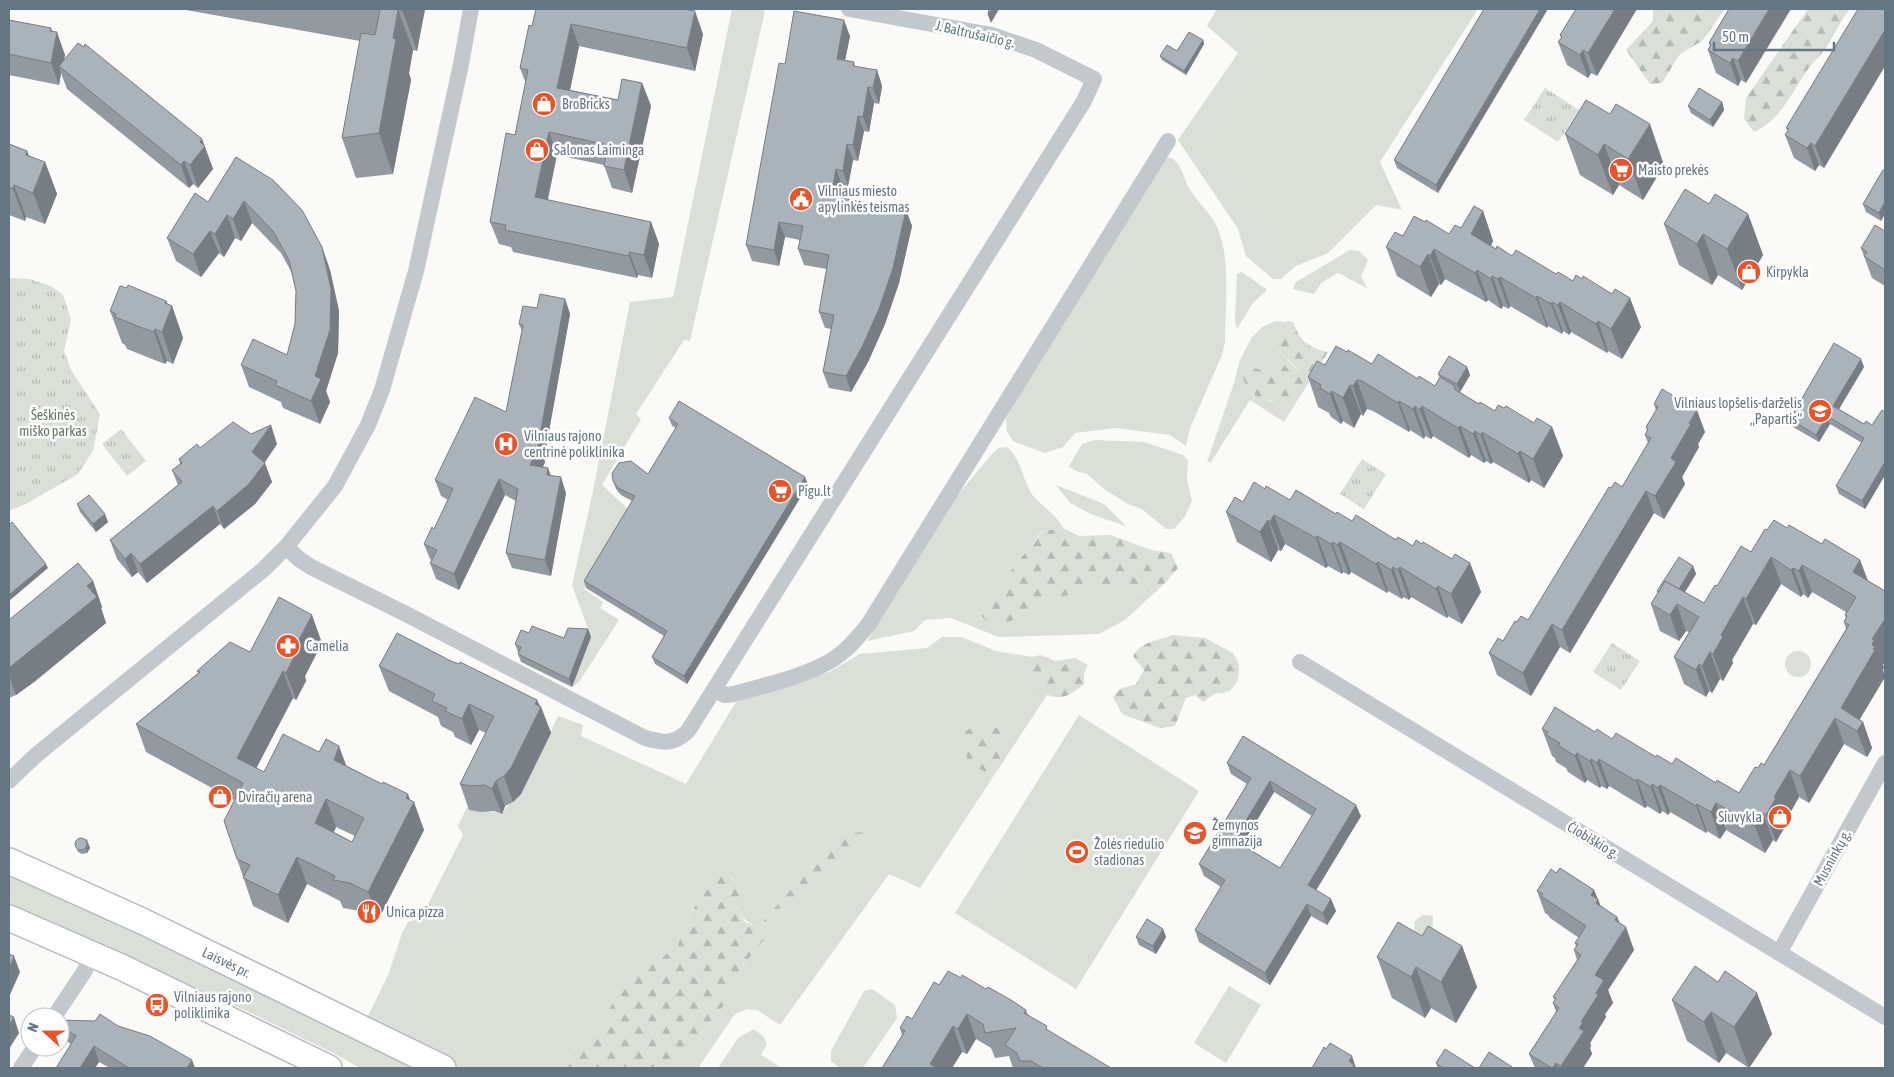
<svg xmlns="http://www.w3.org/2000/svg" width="1894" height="1077" font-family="'Asap Condensed',sans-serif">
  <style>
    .green { fill: #dadfd7 }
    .forest { fill: url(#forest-firs) }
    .park { fill: url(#park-tufts) }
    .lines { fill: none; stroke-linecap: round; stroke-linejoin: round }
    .primary-casing { stroke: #b5babe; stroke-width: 28 }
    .minor { stroke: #c3c8cc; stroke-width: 16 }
    .primary { stroke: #fff; stroke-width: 25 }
    .wall { fill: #929a9f; fill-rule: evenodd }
    .shaded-wall { fill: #777d82 }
    .building { fill: #aab3b9; stroke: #777d82; fill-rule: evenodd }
    .labels { text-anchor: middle; stroke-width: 5; stroke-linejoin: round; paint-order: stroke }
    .street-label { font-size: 14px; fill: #657683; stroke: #fff }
    .poi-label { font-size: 14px; fill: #657683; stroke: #fff; text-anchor: start }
    .park-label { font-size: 14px; fill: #687a64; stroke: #fff }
  </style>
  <defs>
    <pattern id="forest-firs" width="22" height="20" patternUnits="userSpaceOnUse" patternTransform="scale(1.25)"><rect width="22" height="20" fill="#dadfd7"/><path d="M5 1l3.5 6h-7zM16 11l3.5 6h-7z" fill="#b4b9b4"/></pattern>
    <pattern id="park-tufts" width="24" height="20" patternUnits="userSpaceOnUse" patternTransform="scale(1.25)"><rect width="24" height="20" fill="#dadfd7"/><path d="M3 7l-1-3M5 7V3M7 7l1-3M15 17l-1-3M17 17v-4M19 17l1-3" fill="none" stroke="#b4b9b4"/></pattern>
  </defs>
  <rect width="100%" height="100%" fill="#fafaf8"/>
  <!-- green -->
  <g class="green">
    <polygon points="732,9 757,9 765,11 690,341 684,340 636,414 641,419 602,485 630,511 584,589 603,602 600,608 619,620 579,682 572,687 591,637 572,585 592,496 630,302 673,297"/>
    <polygon points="1217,9 1478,9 1380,162 1402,210 1376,205 1328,253 1296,266 1281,279 1273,279 1246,256 1238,229 1178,140 1238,53 1207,26"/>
    <path d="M1163 157C1180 156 1182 173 1188 186 1195 200 1208 210 1215 223 1232 254 1225 307 1225 342L1222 355 1190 428 1186 446 1170 435 1116 428 1075 433 1063 447 1045 453 1013 441 1007 432 1006 419 1055 331Z"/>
    <polygon points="1350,250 1359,251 1368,260 1361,276 1367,288 1338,273 1322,282 1314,294 1293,289 1296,282"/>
    <polygon points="1242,272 1267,290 1252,304 1237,329 1235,321 1237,274"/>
    <polygon points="1276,321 1284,322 1276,327 1279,351 1300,372 1295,373 1275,360 1263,370 1254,368 1243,371 1244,382 1250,388 1254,397 1276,403 1279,412 1289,414 1284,422 1250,400 1211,462 1207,462 1234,383 1240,360 1252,337 1262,327"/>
    <polygon points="1095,440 1144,442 1183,455 1188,460 1187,479 1192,501 1185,516 1174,529 1166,529 1142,509 1128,504 1104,489 1087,474 1076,471 1069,466 1082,444"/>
    <path d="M1007 447C1020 458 1023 478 1031 493 1040 506 1055 512 1063 528L1042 531 1010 573 1007 625 1023 610 1083 590 1113 588 1141 593 1164 584 1125 620 1099 634 999 637 951 618 925 620 914 631 867 641 954 499 993 453 999 448Z"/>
    <polygon points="1056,485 1104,504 1126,526 1093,515 1070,503"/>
    <path d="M942 637H961L996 651 1032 657 1028 668V685L1047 695 920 888 889 874 780 1025 757 1010 747 1009 735 1014 698 1068H673L729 999 743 966 779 919 806 889 835 863 859 849 831 843 758 927C734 917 737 904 735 880L725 873C700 897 686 911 678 946L619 988 606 1017 567 1057 561 1068H458L366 1020 389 973 402 933 408 922 421 918 463 835 458 826 467 807C479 813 490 809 502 814 506 805 514 801 521 794L558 716 583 725 581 736 686 784 736 702 829 672 860 654 927 648Z"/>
    <circle cx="1798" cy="664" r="13"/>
    <polygon points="1079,715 1199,791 1076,989 955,913"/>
    <polygon points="9,873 130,926 421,1068 360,1068 337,1055 257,1016 9,903"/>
    <polygon points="1422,915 1433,916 1432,940 1429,941 1414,933 1415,921"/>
    <polygon points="1229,986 1261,1005 1226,1063 1194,1043"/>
    <polygon points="872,989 895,1005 897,1018 863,1068 840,1068 831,1061 831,1051 864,991"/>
    <polygon points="754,1029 763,1036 767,1044 761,1055 782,1068 718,1068 738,1038"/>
  </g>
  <!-- forest -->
  <g class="forest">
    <polygon points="1653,9 1725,9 1702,41 1680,54 1662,83 1650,84 1626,50 1653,21"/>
    <path d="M1808 9H1850C1841 20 1835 33 1828 45 1822 55 1812 62 1806 72 1790 95 1781 120 1754 132L1744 119 1746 98Z"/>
    <path d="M1290 321 1294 323C1298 340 1311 349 1328 352L1289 414 1279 412 1276 403 1270 400 1261 403C1254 397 1251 389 1244 382L1242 371 1254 368 1263 370 1268 361 1276 360 1295 373 1300 372C1285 352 1273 356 1276 327L1284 322Z"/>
    <polygon points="1063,528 1079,536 1111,535 1151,550 1171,553 1178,568 1164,584 1141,593 1113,588 1083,590 1023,610 1007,625 988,623 979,613 986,601 1043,531"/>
    <path d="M1173 635 1205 638 1233 653C1235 657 1239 663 1239 668 1240 683 1231 695 1216 693L1203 702 1195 695 1186 698 1175 726 1160 728 1122 714 1113 697 1120 689 1136 684 1144 670 1133 656C1141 642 1158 640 1173 635Z"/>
    <path d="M1041 655 1055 661 1075 658 1088 665 1084 673V684C1061 704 1054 699 1028 685V668L1032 657Z"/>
    <polygon points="974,725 993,725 1008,738 1001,758 986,773 967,760 964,733"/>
    <polygon points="864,832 859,849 835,863 806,889 780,919 743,966 729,999 673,1068 561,1068 567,1057 606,1017 619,988 678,946 683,925 702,895 725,872 743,889 737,908 745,922 758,927 831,843 851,833"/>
  </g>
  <!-- park -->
  <g class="park">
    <polygon points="1545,88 1579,110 1558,142 1524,120"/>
    <polygon points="9,278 29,279 51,286 63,295 71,320 64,351 71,370 100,414 93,451 78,474 26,504 9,511"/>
    <polygon points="121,429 146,461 127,476 102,444"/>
    <polygon points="1362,459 1386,474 1364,509 1340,494"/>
    <polygon points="1612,643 1640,661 1621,690 1593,672"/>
  </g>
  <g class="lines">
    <!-- primary casing -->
    <g class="primary-casing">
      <g id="primary">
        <path id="s1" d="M9 861 142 921 443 1068"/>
        <polyline points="9,918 121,967 329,1068"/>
      </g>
    </g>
    <!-- minor -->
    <g class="minor">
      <path d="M286 547 299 559 311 567 406 614 645 738C664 743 673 745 688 731L1084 101 1094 79 1036 50 992 35 849 9"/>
      <polyline points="1300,662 1885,1017"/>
      <path d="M715 690 725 695 734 694C765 685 804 677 832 660 847 651 857 638 868 625L1168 141"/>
      <polyline points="9,781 35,756 264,569 286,547 335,486 368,425 382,390 416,271 461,64 471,9"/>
      <polyline points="1779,953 1885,763"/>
      <polyline points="54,1017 84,972 92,955"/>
      <polyline points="21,1068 35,1047"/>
    </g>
    <!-- primary -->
    <use href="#primary" class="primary"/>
  </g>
  <!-- wall -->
  <g class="wall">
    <polygon points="186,9 424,9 417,51 413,50 409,73 411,80 393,174 356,178 342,138 360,41 186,10"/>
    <polygon points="536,9 703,34 695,71 579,46 570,90 618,100 642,83 651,106 632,193 612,188 604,165 557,155 548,200 651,222 659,244 652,278 638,275 637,278 513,252 511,247 499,244 490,222 515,135 526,84 520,68 532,26"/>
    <polygon points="1484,9 1438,193 1397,168 1394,160"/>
    <polygon points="1576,9 1597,76 1591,73 1588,78 1567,65 1558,42 1561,38 1560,35"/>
    <polygon points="1729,9 1746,83 1741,80 1738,86 1716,73 1708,50 1710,46 1709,43"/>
    <polygon points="1885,9 1885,66 1824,168 1819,165 1815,171 1794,158 1785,135 1788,131 1786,128"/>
    <polygon points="9,20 52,31 65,55 64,60 202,139 213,169 198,188 193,184 189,188 67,89 61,73 59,85 9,75"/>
    <polygon points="850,36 845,60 854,62 855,67 877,70 882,86 879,104 874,103 869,132 864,131 858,161 853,160 848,186 842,185 839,198 906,210 912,226 899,283 885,324 868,362 851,392 829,388 823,372 831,329 825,328 819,312 827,269 804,265 798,249 800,240 785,237 779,266 752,261 746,245 785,64"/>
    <polygon points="1203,40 1204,44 1186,75 1162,60 1160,56 1177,51"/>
    <polygon points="1586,100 1664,165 1643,200 1619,185 1613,195 1580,175 1565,134"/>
    <polygon points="1722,102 1724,110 1713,127 1691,113 1688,106"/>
    <polygon points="9,144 27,151 29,156 45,162 57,194 45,224 26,217 25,221 9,215"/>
    <polygon points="236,157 322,247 330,270 339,311 338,353 326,391 330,402 320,424 283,408 281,402 249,387 241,365 287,355 295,324 296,291 292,273 281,253 252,223 241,241 235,238 224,257 219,253 201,277 176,261 167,238 208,202"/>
    <polygon points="1883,170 1881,221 1866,212 1863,204"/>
    <polygon points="1709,204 1748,214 1763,255 1742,290 1718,275 1712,285 1679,265 1664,224"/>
    <polygon points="1483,211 1493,241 1491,246 1512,256 1641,327 1622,359 1608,351 1607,353 1571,332 1569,335 1563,331 1562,334 1548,326 1547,328 1510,306 1509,309 1503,306 1501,309 1488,300 1486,302 1445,279 1441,285 1439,284 1431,297 1397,276 1386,247 1425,222 1449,234 1461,228"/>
    <polygon points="1885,231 1885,286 1872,278 1861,248"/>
    <polygon points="127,288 166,301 168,304 172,306 183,338 173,364 167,361 165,364 152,359 127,349 125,345 122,343 110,311"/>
    <polygon points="565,299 570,314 544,459 545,462 543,467 566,493 551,576 512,568 506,553 516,501 505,495 459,590 436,579 430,563 432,560 430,559 424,544 434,529 448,500 441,496 435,480 506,412 522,331 519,324 537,308"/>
    <polygon points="1347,352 1372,364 1418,379 1435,386 1440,378 1438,374 1467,367 1470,375 1460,392 1479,404 1495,411 1504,408 1534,423 1552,427 1563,456 1544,488 1531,480 1529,483 1493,462 1491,464 1486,461 1484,463 1471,455 1469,458 1433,436 1431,439 1425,436 1424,439 1410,430 1409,432 1373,411 1367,409 1363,416 1361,414 1354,428 1343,421 1341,424 1331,417 1329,413 1318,407 1308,377 1325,365"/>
    <polygon points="1864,367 1839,409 1864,424 1872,425 1885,412 1885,475 1865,509 1839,494 1836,486 1862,443 1830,424 1819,442 1793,427 1790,419"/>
    <polygon points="1654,404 1705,432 1698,444 1699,447 1682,477 1685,484 1664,519 1654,513 1570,653 1560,647 1531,696 1497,675 1489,653 1503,641 1517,622 1528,620 1611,488 1622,487 1648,443 1645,435 1647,431 1646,427 1656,411"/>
    <polygon points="669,418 805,477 808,485 687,684 655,664 652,657 664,636 586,588 584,581 632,501 621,495 616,489 613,481 648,474 676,428 672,426"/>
    <polygon points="251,434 277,444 264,463 272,482 255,504 224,529 220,524 147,583 138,572 132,577 117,559 110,540 178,485 172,470 180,464 179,459 200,448"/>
    <polygon points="1265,489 1290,500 1336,514 1413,546 1422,544 1452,559 1470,563 1481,592 1462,624 1448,616 1447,618 1411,597 1409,600 1403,597 1402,599 1388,591 1387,593 1351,572 1349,575 1343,572 1342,574 1328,566 1326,568 1285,544 1281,551 1278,550 1271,562 1237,542 1226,512"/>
    <polygon points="77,504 108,522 96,532 80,512"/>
    <polygon points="1787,528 1822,544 1860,560 1868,581 1885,591 1885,661 1883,665 1884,667 1883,670 1885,677 1859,720 1863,722 1872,748 1867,757 1844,744 1809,803 1799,797 1785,822 1786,825 1776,842 1773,840 1765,853 1726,830 1720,839 1707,831 1706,833 1670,812 1668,815 1662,811 1660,814 1647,806 1645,808 1609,786 1607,789 1601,786 1600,788 1587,780 1585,783 1568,772 1566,768 1556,762 1555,758 1552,756 1542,729 1595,732 1672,764 1739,793 1758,768 1764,765 1846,629 1844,622 1846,618 1845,615 1846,612 1812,592 1808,598 1803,594 1801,597 1781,584 1756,625 1753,624 1732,660 1733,663 1723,681 1720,679 1712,693 1709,691 1706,697 1684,684 1674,657 1689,632 1686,631 1679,641 1660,631 1651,604 1658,592 1657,591 1693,566 1696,574 1685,592 1704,603 1717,586 1751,552 1767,530"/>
    <polygon points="93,581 102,607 101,608 106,623 34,682 16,695 9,698 9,620"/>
    <polygon points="588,629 591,637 572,687 521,662 518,654 518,652 515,644 529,633 564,638"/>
    <path d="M322 643 305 676 306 681 296 700 293 698 256 768 264 772 347 766 410 800 424 830 378 920 360 911 343 908 340 901 307 884 288 923 253 906 237 859 234 800 146 752 136 724 198 673 197 671ZM336 827 355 836 352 842 334 832Z"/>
    <polygon points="451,661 537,700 540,706 541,707 551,733 521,794 513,802 505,806 502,814 494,811 481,812 469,810 460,784 486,733 479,730 471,745 455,737 453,732 441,726 438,717 389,691 379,666"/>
    <path d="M1227 763 1361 816 1316 890 1331 899 1336 911 1327 925 1311 916 1270 985 1199 942 1195 930 1221 887 1204 876 1199 864 1247 784 1231 774ZM1274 792 1312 816 1280 868 1242 845Z"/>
    <polygon points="87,839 90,848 87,853 82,854 78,852 75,843"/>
    <polygon points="1556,873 1594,890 1601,907 1617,917 1619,922 1634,950 1608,990 1613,1003 1605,1014 1606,1017 1590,1043 1591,1046 1590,1048 1592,1054 1583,1068 1535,1068 1529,1054 1556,1012 1553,1003 1555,1000 1553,997 1577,960 1574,950 1576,946 1575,943 1579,938 1550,918 1548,915 1545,913 1537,891"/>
    <polygon points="1163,929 1166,937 1156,954 1139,945 1136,937"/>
    <polygon points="1422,936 1462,946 1477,987 1456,1023 1431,1008 1425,1018 1392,998 1377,957"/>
    <polygon points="961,978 986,989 1026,1010 1028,1015 1049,1031 1111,1068 1013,1068 1009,1056 995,1058 991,1048 976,1039 967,1054 962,1052 952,1068 882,1068 902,1035 900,1028 912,1019 939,985"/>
    <polygon points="1718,982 1757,993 1772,1034 1749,1068 1726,1053 1719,1063 1687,1041 1672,1000"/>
    <polygon points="60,1020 118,1026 195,1068 110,1068 99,1062 95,1068 56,1068 71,1044 60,1037"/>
    <polygon points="1436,1063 1475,1068 1438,1068"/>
  </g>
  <!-- shaded-wall -->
  <g class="shaded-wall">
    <polygon points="403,9 424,9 425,10 417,51 402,10"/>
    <polygon points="992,9 999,9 991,23 988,15"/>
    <polygon points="1540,9 1548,9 1438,193 1436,185"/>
    <polygon points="1615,9 1637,9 1597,76 1588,53"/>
    <polygon points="1769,9 1791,9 1746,83 1738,61"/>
    <polygon points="398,10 413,50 409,73 411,80 393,174 379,133 393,38"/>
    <polygon points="695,11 703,34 695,71 687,48"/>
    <polygon points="844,20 850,36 842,75 837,59"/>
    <polygon points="571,24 579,46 566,110 557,88"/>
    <polygon points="51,28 55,40 57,32 65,55 62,69 59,66 61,73 59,85 51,63"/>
    <polygon points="1885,30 1885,66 1824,168 1815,146"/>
    <polygon points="1203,40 1204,44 1186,75 1184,71"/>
    <polygon points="1583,50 1591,73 1588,78 1580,55"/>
    <polygon points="1733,58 1741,80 1738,86 1730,63"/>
    <polygon points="877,70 882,86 879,104 873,88"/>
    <polygon points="642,83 651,106 632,193 624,170"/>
    <polygon points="868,87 874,103 869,132 863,117"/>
    <polygon points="1722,102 1724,110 1713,127 1710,120"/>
    <polygon points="858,116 864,131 858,161 853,145"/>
    <polygon points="1650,124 1664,165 1643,200 1628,159"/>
    <polygon points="549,132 557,155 543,219 535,197"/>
    <polygon points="202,139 213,169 198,188 190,165 200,142"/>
    <polygon points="1811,143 1819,165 1815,171 1807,148"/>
    <polygon points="847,144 853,160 848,186 843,171"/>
    <polygon points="1604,144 1619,185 1613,195 1598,155"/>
    <polygon points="27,151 38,181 45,162 57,194 45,224 33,193 26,155"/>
    <polygon points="184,161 193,184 189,188 181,165"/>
    <polygon points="836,169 842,185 837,212 831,196"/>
    <polygon points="14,185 26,217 25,221 13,189"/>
    <polygon points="244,201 252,223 241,241 233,219"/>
    <polygon points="1885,201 1885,214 1881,221 1879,213"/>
    <polygon points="906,210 912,226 899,283 885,324 868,362 851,392 846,376"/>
    <polygon points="1483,211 1493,241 1482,264 1471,234"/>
    <polygon points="1748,214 1763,255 1742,290 1727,249"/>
    <polygon points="227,215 235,238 224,257 215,234"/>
    <polygon points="651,222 659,244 652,278 644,255"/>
    <polygon points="779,222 785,237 779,266 774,250"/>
    <polygon points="210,231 219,253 201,277 193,254"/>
    <polygon points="1703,234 1718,275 1712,285 1697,244"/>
    <polygon points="322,247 330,270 339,311 338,353 326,391 330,402 320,424 311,401 315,376"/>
    <polygon points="1434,249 1445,279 1441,285 1430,256"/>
    <polygon points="629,252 638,275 637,278 629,256"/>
    <polygon points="1428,254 1439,284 1431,297 1420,267"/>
    <polygon points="1477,270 1488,300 1486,302 1475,273"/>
    <polygon points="1492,276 1503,306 1501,309 1491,279"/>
    <polygon points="1500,277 1510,306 1509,309 1498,279"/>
    <polygon points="1537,296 1548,326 1547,328 1536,298"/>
    <polygon points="1630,298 1641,327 1622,359 1611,329"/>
    <polygon points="565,299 570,314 544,459 545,462 536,480 530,465 538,446"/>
    <polygon points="166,301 170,311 172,306 183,338 173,364 162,332 165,303"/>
    <polygon points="1552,302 1563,331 1562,334 1551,304"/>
    <polygon points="1560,302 1571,332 1569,335 1558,305"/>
    <polygon points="1598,321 1608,351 1607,353 1596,324"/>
    <polygon points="155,329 167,361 165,364 154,332"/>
    <polygon points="1861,359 1864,367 1836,414 1833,406"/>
    <polygon points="1467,367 1470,375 1460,392 1457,384"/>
    <polygon points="1357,380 1367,409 1363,416 1353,386"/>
    <polygon points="1350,385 1361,414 1354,428 1343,398"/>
    <polygon points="1332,391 1343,421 1341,424 1330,394"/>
    <polygon points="1399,401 1410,430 1409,432 1398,403"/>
    <polygon points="1415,406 1425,436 1424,439 1413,409"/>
    <polygon points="1422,406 1433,436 1431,439 1420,410"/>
    <polygon points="1697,410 1705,432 1698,444 1699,447 1682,477 1685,484 1664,519 1655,496 1671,458 1689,423"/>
    <polygon points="1827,416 1830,424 1819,442 1816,435"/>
    <polygon points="271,425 277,444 259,471 252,452"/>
    <polygon points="1460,426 1471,455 1469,458 1458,428"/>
    <polygon points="1552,427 1563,456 1544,488 1533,459"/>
    <polygon points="1475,431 1486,461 1484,463 1473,434"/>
    <polygon points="1482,432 1493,462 1491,464 1481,435"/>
    <polygon points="1520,451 1531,480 1529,483 1518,454"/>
    <polygon points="1885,462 1885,475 1865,509 1862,501"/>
    <polygon points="265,463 272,482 255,504 224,529 217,511"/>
    <polygon points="548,468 554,484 547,475"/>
    <polygon points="561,477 566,493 551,576 545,560"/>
    <polygon points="805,477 808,485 687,684 684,676"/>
    <polygon points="499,479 505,495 459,590 454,574"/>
    <polygon points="1646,491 1654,513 1570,653 1562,630"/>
    <polygon points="213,506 220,524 147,583 140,564"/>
    <polygon points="105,514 108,522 96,532 93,524"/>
    <polygon points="1274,515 1285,544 1281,551 1270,522"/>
    <polygon points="1268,520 1278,550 1271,562 1260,532"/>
    <polygon points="1317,536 1328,566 1326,568 1316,538"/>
    <polygon points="1332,542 1343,572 1342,574 1331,544"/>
    <polygon points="1340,542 1351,572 1349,575 1338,545"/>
    <polygon points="131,553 138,572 132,577 125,559"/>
    <polygon points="1771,557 1781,584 1756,625 1746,599"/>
    <polygon points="1860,560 1870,587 1853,572"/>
    <polygon points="1378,562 1388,591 1387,593 1376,564"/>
    <polygon points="1470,563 1481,592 1462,624 1451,594"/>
    <polygon points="46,564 48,568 9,601 9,595"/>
    <polygon points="1802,565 1812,592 1808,598 1799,571"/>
    <polygon points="1693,566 1696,574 1677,605 1686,631 1679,641 1670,615 1672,600"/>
    <polygon points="1393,567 1403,597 1402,599 1391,570"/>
    <polygon points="1400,567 1411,597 1409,600 1398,570"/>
    <polygon points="1793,568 1803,594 1801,597 1791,570"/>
    <polygon points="93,581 102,607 101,608 106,623 34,682 16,695 9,675 9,668 87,586"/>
    <polygon points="1438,586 1448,616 1447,618 1436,589"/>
    <polygon points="1743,597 1753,624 1732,660 1733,663 1723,681 1713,654 1721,635"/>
    <polygon points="312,615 322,643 305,676 306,681 296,700 286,673 293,651"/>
    <polygon points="1885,619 1885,661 1883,665 1884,667 1883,670 1885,677 1854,729 1841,708 1872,645 1872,639"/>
    <polygon points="1552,624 1560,647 1531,696 1523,673"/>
    <polygon points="588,629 591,637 572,687 569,679"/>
    <polygon points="1710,652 1720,679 1712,693 1702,666"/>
    <polygon points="1699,664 1709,691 1706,697 1696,670"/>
    <polygon points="283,671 293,698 247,786 237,758"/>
    <polygon points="537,700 541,709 541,707 551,733 521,794 513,802 504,776"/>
    <polygon points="469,704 479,730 471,745 462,719"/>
    <polygon points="1835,718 1844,744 1809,803 1800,776"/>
    <polygon points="1863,722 1872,748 1867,757 1857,731"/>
    <polygon points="339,746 349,773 334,760"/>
    <polygon points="1577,753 1587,780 1585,783 1575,756"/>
    <polygon points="1591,759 1601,786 1600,788 1590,761"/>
    <polygon points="1599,759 1609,786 1607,789 1597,763"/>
    <polygon points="1790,770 1799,797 1785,822 1786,825 1776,842 1766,815 1774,797"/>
    <polygon points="1637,779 1647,806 1645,808 1636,781"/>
    <polygon points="496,781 505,806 502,814 492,789"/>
    <polygon points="1270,781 1274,792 1238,852 1234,840"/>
    <polygon points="1652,784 1662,811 1660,814 1651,787"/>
    <polygon points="1660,785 1670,812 1668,815 1658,788"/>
    <polygon points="408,794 412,806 414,802 424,830 378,920 368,892"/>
    <polygon points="326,799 336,827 325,850 315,823"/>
    <polygon points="1716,803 1726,830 1720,839 1711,812"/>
    <polygon points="1697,804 1707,831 1706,833 1696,806"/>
    <polygon points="1356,805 1361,816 1312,897 1308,885"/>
    <polygon points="1763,813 1773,840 1765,853 1755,826"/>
    <polygon points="88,844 90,848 87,853 86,849"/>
    <polygon points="297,857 307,884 288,923 278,895"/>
    <polygon points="1594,890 1598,900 1598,899 1606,922 1591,895"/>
    <polygon points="1331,899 1336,911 1327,925 1323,913"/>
    <polygon points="1307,904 1311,916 1270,985 1265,973"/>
    <polygon points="1617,917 1623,932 1626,927 1634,950 1608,990 1613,1003 1605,1014 1606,1017 1590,1043 1591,1046 1590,1048 1592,1054 1583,1068 1562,1068 1561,1066 1579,1028 1581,1022 1596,993 1595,975 1615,920"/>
    <polygon points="1163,929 1166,937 1156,954 1153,946"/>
    <polygon points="1462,946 1477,987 1456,1023 1441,982"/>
    <polygon points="14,956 20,972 9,997 9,969"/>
    <polygon points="1416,967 1431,1008 1425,1018 1411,977"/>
    <polygon points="1757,993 1772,1034 1749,1068 1734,1027"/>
    <polygon points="1711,1012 1726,1053 1719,1063 1704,1022"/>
    <polygon points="967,1014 976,1039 967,1054 958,1029"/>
    <polygon points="14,1017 19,1033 9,1049 9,1025"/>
    <polygon points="953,1026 962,1052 952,1068 932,1068 930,1064"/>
    <polygon points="94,1046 99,1062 95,1068 80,1068"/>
    <polygon points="1352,1056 1356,1068 1351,1068 1349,1061"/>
    <polygon points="192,1060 195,1068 187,1068"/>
    <polygon points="1556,1063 1558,1068 1553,1068"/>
  </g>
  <!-- building -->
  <g class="building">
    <polygon points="380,9 403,9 402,10 398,10 393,38 396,39 379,133 342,138 361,33 375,35"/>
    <polygon points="536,9 682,9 695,11 687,48 571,24 557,88 618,100 622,79 642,83 624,170 604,166 608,145 549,132 535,197 651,222 644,255 629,252 629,256 505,230 506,225 490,222 506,133 515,135 528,70 520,68 529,25 532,26"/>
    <polygon points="989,9 992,9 988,15"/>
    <polygon points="1484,9 1540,9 1436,185 1394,160"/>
    <polygon points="1576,9 1615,9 1588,53 1583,50 1580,55 1558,42 1562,37 1560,35"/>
    <polygon points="1729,9 1769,9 1738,61 1733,58 1730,63 1708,50 1711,44 1709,43"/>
    <polygon points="1858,9 1885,9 1885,30 1815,146 1811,143 1807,148 1785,135 1789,129 1786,128"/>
    <polygon points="794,11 844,20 837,59 854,62 853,66 877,70 873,88 868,87 863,117 858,116 853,145 847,144 843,171 836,169 831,196 906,210 893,268 879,309 862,347 846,376 823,372 834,315 819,312 829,255 798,249 803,226 779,222 774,250 746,245 779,63 785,64"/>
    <polygon points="9,20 51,28 50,31 57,32 51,63 9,54"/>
    <polygon points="1189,32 1203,40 1184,71 1160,56 1167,45 1177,51"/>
    <polygon points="78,43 84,47 85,44 202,139 200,142 205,146 190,165 184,161 181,165 59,66"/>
    <polygon points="1699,88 1722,102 1710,120 1688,106"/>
    <polygon points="1586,100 1610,114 1616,104 1650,124 1628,159 1604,144 1598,155 1565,134"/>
    <polygon points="9,144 27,151 26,155 45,162 33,193 14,185 13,189 9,187"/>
    <polygon points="236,157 273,180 302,210 322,247 331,289 330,330 315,376 321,379 311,401 275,385 277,381 241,365 253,339 287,355 295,324 296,291 289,260 273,231 244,201 233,219 227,215 215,234 210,231 193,254 167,238 195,193 208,202"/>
    <polygon points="1883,170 1885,171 1885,201 1879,213 1863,204"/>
    <polygon points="1685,189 1709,204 1715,194 1748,214 1727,249 1703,234 1697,244 1664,224"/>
    <polygon points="1474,206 1483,211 1471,234 1496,249 1497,246 1512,256 1516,250 1556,274 1558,272 1573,281 1576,275 1582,279 1583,276 1612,294 1615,289 1630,298 1611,329 1598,321 1596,324 1560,302 1558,305 1552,302 1551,304 1537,296 1536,298 1500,277 1498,279 1492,276 1491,279 1477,270 1475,273 1434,249 1430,256 1428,254 1420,267 1386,247 1395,232 1403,236 1414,216 1425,222 1426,220 1449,234 1455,225 1461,228"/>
    <polygon points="1875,225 1885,231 1885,270 1864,256 1867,252 1861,248"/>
    <polygon points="128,285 166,301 165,303 172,306 162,332 155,329 154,332 140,327 115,317 116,314 110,311 120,286 127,288"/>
    <polygon points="540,294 565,299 538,446 539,447 530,465 548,468 547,475 561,477 545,560 506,553 518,489 499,479 454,574 430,563 437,550 424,544 432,527 434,529 453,489 435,480 475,397 506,412 523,325 519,324 523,306 537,308"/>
    <polygon points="1834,343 1861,359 1833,406 1864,424 1866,421 1872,425 1882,410 1885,412 1885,462 1862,501 1836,486 1864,438 1827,416 1816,435 1790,419"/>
    <polygon points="1336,346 1347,352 1348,350 1372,364 1378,354 1418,379 1419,376 1435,386 1440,377 1455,386 1454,389 1479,404 1480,402 1495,411 1498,405 1504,408 1506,406 1534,423 1537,418 1552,427 1533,459 1520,451 1518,454 1482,432 1481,435 1475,431 1473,434 1460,426 1458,428 1422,406 1420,410 1415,406 1413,409 1399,401 1398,403 1362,381 1357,380 1353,386 1350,385 1343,398 1332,391 1330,394 1320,388 1321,385 1308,377 1317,361 1325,365"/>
    <polygon points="1449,356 1467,367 1457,384 1438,374"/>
    <polygon points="1662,389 1697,410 1689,423 1691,424 1671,458 1676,462 1655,496 1646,491 1562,630 1552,624 1523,673 1489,653 1498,638 1503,641 1515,621 1517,622 1521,616 1528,620 1609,487 1611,488 1615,482 1622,487 1651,438 1645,435 1648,429 1646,427 1658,407 1654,404"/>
    <polygon points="679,401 805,477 684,676 652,657 667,631 584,581 635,496 618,488 613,481 612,473 619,463 631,461 648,474 678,424 669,418"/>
    <polygon points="233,422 251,434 271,425 252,452 265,463 248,485 217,511 213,506 140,564 131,553 125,559 110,540 182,482 172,470 182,463 179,459 197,444 200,448"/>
    <polygon points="1254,482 1265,489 1266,486 1290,500 1296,490 1336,514 1337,512 1352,521 1356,515 1396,540 1398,537 1413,546 1416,540 1422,544 1423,542 1452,559 1455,554 1470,563 1451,594 1438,586 1436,589 1400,567 1398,570 1393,567 1391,570 1378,562 1376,564 1340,542 1338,545 1332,542 1331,544 1317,536 1316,538 1274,515 1270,522 1268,520 1260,532 1226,512 1235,497 1243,502"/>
    <polygon points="89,495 105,514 93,524 77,504"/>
    <polygon points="1774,520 1787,528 1789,525 1822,544 1825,539 1860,560 1853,572 1885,591 1885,619 1872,639 1874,640 1872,645 1875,647 1873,649 1875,650 1841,708 1863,722 1857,731 1835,718 1800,776 1790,770 1774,797 1776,798 1766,815 1763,813 1755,826 1716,803 1711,812 1697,804 1696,806 1660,785 1658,788 1652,784 1651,787 1637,779 1636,781 1599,759 1597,763 1591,759 1590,761 1577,753 1575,756 1558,745 1560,743 1546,735 1548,732 1542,729 1555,707 1595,732 1597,729 1612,739 1616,733 1656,757 1657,755 1672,764 1676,758 1716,783 1717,780 1739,793 1755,767 1758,768 1761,763 1764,765 1849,625 1844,622 1847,616 1845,615 1856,597 1802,565 1799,571 1793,568 1791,570 1771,557 1746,599 1743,597 1721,635 1723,637 1713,654 1710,652 1702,666 1699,664 1696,670 1674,657 1699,617 1677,604 1670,615 1651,604 1665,581 1704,603 1715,585 1717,586 1741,546 1751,552 1765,529 1767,530"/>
    <polygon points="12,522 46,564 9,595 9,525"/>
    <polygon points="1679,557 1693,566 1679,589 1665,581 1659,592 1657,591"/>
    <polygon points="78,563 93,581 87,586 97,597 9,668 9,620"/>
    <path d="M279 597 312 615 293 651 296 653 286 673 283 671 237 758 264 772 283 734 319 752 326 739 339 746 334 760 382 784 383 782 408 794 406 798 414 802 368 892 350 883 333 880 335 876 297 857 278 895 243 878 250 865 237 859 224 821 243 783 136 724 200 672 197 671 230 642 250 652ZM326 799 364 818 352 842 315 823Z"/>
    <polygon points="532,626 564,638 568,628 588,629 569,679 518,654 521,647 515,644 521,630 529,633"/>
    <polygon points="397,633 451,661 459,664 460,662 537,700 535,704 541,707 511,768 504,776 496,781 492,789 485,785 471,786 460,784 494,716 469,704 462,719 445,711 447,708 432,701 435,694 379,666"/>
    <path d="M1243 736 1356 805 1308 885 1331 899 1323 913 1307 904 1265 973 1195 930 1225 880 1199 864 1251 778 1227 763ZM1270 781 1316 809 1280 868 1234 840Z"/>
    <circle cx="81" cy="844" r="6"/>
    <polygon points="1560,868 1594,890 1591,895 1598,899 1596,903 1617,917 1615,920 1626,927 1595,975 1604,980 1596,993 1598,995 1581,1022 1583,1023 1579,1028 1584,1031 1561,1066 1556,1063 1553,1068 1552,1068 1529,1054 1559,1008 1553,1003 1556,998 1553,997 1581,955 1574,950 1578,944 1575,943 1586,926 1541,896 1543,894 1537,891 1551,869 1556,873"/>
    <polygon points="1147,919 1163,929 1153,946 1136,937"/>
    <polygon points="1398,922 1422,936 1428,926 1462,946 1441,982 1416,967 1411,977 1377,957"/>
    <polygon points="9,954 14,956 9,969"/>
    <polygon points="1695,966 1718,982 1725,971 1757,993 1734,1027 1711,1012 1704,1022 1672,1000"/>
    <polygon points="948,971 961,978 962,975 986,989 988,987 1011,1000 1026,1010 1024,1013 1047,1026 1046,1029 1111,1068 1043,1068 1031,1061 1020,1061 1017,1053 1005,1045 1016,1028 985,1033 983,1024 967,1014 958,1029 953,1026 930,1064 935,1067 934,1068 882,1068 905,1031 900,1028 907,1016 912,1019 934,982 939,985"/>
    <polygon points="100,1014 118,1026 150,1036 192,1060 187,1068 129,1068 94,1046 80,1068 56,1068 76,1036 60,1025 60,1020 95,1021"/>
    <polygon points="9,1015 14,1017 9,1025"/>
    <polygon points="1330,1043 1352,1056 1349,1061 1354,1065 1352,1068 1312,1068 1324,1047 1326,1049"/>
    <polygon points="1445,1049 1475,1068 1443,1068 1436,1063"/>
    <polygon points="1489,1052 1512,1067 1511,1068 1479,1068"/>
  </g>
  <!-- icons -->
  <defs>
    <g id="shop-disc" transform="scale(1.25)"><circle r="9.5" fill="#e4572e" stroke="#fff"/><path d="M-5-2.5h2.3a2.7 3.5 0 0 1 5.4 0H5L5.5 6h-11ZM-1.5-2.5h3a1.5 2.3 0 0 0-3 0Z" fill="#fff"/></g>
    <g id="supermarket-disc" transform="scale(1.25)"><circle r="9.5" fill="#e4572e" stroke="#fff"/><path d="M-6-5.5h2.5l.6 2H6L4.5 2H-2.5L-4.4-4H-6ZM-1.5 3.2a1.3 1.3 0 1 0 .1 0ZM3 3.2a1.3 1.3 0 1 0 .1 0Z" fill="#fff"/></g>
    <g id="civic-disc" transform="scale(1.25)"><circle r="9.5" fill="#e4572e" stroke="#fff"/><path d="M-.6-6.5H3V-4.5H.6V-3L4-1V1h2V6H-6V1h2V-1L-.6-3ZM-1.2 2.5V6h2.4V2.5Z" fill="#fff"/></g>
    <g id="school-disc" transform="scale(1.25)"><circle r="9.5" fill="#e4572e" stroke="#fff"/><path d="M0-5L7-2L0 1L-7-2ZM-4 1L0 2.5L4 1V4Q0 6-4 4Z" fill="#fff"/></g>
    <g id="hospital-disc" transform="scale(1.25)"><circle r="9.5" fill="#e4572e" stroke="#fff"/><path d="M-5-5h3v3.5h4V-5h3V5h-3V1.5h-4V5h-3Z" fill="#fff"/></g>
    <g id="pharmacy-disc" transform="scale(1.25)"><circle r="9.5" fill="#e4572e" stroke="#fff"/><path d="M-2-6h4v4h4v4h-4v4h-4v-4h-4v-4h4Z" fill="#fff"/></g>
    <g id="stadium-disc" transform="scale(1.25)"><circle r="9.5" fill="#e4572e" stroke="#fff"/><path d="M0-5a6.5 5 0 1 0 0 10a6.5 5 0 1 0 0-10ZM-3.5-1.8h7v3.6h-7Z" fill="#fff"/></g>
    <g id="restaurant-disc" transform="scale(1.25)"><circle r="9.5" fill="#e4572e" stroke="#fff"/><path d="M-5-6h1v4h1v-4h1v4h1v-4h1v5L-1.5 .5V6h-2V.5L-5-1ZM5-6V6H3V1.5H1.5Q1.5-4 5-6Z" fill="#fff"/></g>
    <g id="bus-disc" transform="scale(1.25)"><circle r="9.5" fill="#e4572e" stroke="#fff"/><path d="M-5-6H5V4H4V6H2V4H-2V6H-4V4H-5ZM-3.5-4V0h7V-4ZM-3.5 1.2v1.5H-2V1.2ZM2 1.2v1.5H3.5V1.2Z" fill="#fff"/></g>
  </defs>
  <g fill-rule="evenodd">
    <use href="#shop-disc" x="544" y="104"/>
    <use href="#shop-disc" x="537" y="150"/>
    <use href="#supermarket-disc" x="1621" y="170"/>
    <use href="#civic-disc" x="801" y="199"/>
    <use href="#shop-disc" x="1749" y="272"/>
    <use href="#school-disc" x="1820" y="411"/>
    <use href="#hospital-disc" x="506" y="444"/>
    <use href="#supermarket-disc" x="780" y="491"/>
    <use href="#pharmacy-disc" x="288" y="646"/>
    <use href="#shop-disc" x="220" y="797"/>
    <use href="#shop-disc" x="1780" y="817"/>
    <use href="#school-disc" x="1195" y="833"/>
    <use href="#stadium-disc" x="1077" y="852"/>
    <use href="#restaurant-disc" x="369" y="912"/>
    <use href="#bus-disc" x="157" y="1005"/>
  </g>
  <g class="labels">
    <!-- street labels -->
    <g class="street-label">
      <text transform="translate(975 34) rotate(13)" y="5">J. Baltrušaičio g.</text>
      <text transform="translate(1593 840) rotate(31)" y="5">Čiobiškio g.</text>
      <text transform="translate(1832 858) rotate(-61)" y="5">Musninkų g.</text>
      <text dy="5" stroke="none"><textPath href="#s1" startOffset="240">Laisvės pr.</textPath></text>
    </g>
    <!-- poi labels -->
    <g class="poi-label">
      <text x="562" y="109">BroBricks</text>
      <text x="554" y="155">Salonas Laiminga</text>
      <text x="1638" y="175">Maisto prekės</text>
      <text x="818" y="196">Vilniaus miesto<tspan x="818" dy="16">apylinkės teismas</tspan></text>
      <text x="1766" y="277">Kirpykla</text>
      <text x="1802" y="408" text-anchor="end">Vilniaus lopšelis-darželis<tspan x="1802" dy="16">„Papartis“</tspan></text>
      <text x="524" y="441">Vilniaus rajono<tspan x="524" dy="16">centrinė poliklinika</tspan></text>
      <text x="798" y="496">Pigu.lt</text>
      <text x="306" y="651">Camelia</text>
      <text x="238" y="802">Dviračių arena</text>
      <text x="1762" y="822" text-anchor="end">Siuvykla</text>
      <text x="1212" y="830">Žemynos<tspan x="1212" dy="16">gimnazija</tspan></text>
      <text x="1094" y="849">Žolės riedulio<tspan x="1094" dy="16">stadionas</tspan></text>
      <text x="386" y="917">Unica pizza</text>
      <text x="174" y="1002">Vilniaus rajono<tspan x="174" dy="16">poliklinika</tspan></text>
    </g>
    <!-- park labels -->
    <g class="park-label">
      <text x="53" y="420">Šeškinės<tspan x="53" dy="16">miško parkas</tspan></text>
    </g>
  </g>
  <!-- border -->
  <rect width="1894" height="1077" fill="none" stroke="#657683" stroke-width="20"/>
  <!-- north arrow -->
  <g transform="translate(45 1032) rotate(291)"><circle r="24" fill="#ffffff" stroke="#c1c8cd"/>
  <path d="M0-4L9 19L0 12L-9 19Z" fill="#e4572e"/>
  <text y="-8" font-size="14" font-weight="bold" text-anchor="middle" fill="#657683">N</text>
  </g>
  <!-- scale -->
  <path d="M1714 42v8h120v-8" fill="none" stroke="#657683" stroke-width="2.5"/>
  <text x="1722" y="42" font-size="15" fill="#657683" stroke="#ffffff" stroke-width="4" paint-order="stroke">50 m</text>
</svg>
